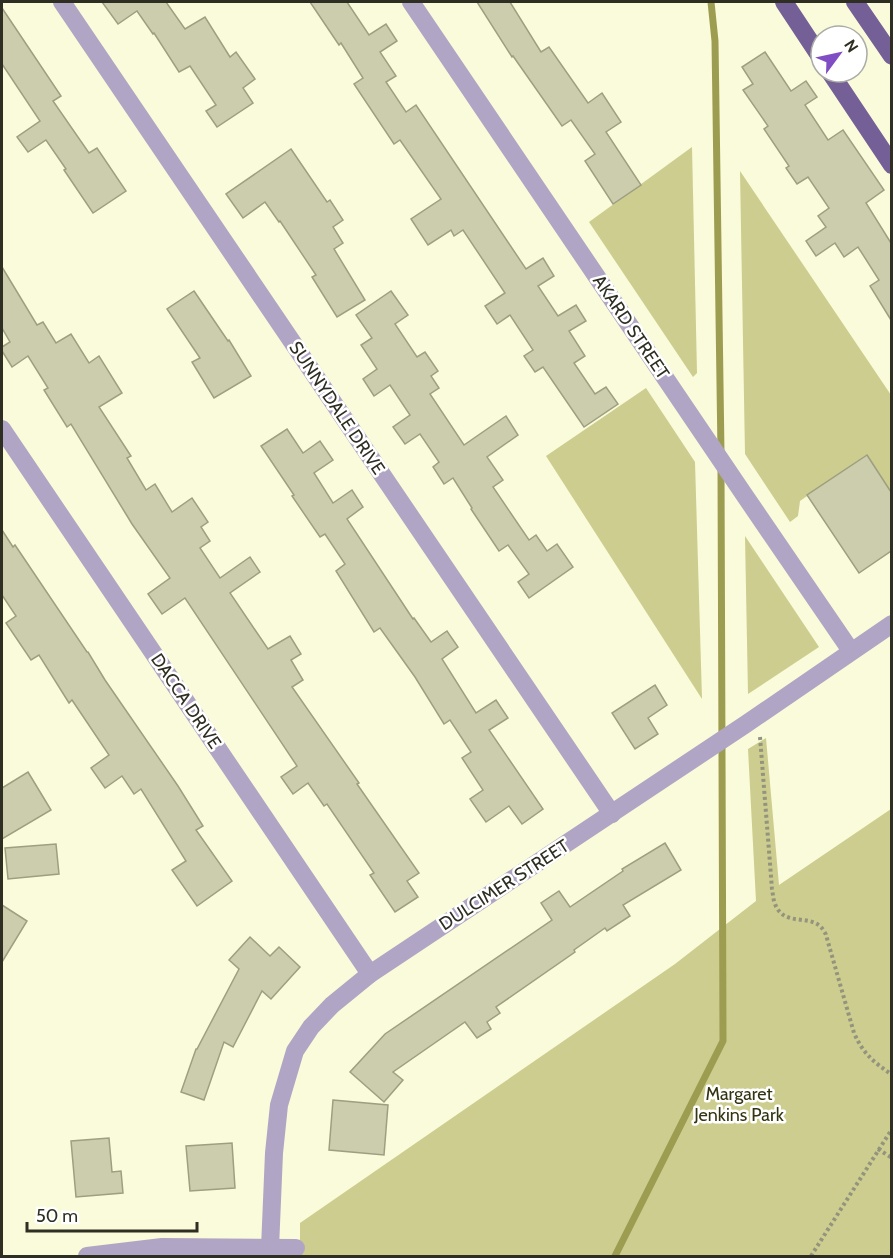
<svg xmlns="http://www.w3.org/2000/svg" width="893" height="1258" font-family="Cabin,sans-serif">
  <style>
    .green { fill: #cccd8e }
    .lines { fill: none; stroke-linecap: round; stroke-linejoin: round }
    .stream { stroke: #9d9d51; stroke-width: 7 }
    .building { fill: #cbcdad; stroke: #9e9f81; stroke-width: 1.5 }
    .path { stroke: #93947d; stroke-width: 4; stroke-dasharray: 3 3; stroke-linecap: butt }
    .street { stroke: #b0a5c4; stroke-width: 18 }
    .primary { stroke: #746096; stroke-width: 18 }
    .labels { text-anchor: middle; stroke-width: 5; stroke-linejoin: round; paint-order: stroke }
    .street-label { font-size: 18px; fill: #2e2e22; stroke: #fff }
    .park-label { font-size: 18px; fill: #343412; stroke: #fff }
  </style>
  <rect width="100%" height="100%" fill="#fafbda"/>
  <!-- green -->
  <g class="green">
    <polygon points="692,147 697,373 693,377 589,222"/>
    <polygon points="740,171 891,395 891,492 866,455 800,501 798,516 790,522 745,454"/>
    <polygon points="646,388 695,462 702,699 546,456"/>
    <polygon points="745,536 819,647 748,694"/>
    <polygon points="766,738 779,885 891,809 891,1256 300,1256 300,1223 675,964 756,901 748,749"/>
  </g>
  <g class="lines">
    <!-- stream -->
    <g class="stream">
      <polyline points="711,2 715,41 721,452"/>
      <polyline points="615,1256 723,1041 721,469"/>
    </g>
  </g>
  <!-- building -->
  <g class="building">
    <polygon points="102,2 166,2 185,29 205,17 230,57 236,52 255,79 243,88 253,103 217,127 206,111 216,105 190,66 179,72 154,33 153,34 137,11 118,24"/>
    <polygon points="310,2 347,2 369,35 386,24 397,41 380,52 396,76 386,82 406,112 416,105 526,269 543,258 554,276 538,286 558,316 576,305 586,321 569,331 585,356 574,363 595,394 606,387 618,404 584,427 543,367 535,372 524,356 533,350 510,315 497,324 485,306 505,293 463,230 454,236 451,230 428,245 411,219 441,199 400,140 394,144 354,84 363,78 341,43 339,45"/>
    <polygon points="477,2 510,2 541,52 549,47 588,103 602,93 621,122 606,132 641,185 613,204 585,161 595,154 571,120 562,126 513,56 512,57"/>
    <polygon points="2,8 61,96 53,101 89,153 97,148 126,191 93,213 64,170 66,169 46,140 28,152 17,137 40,121 2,64"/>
    <polygon points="765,52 791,91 806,81 817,97 805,105 828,140 843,130 884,190 866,203 891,243 891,320 870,286 879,280 858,247 844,257 835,243 816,256 806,241 826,227 818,216 829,208 808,177 797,184 786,168 789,166 764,129 768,126 743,90 753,84 742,67"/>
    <polygon points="291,149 327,202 330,200 343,220 333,227 343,243 334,249 365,300 337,317 312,277 316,275 280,221 279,222 265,202 243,218 226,194"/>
    <polygon points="2,267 37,325 43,322 56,343 71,334 89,363 99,356 122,393 99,407 131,456 127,458 146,490 155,484 172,512 192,498 208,522 201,527 210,541 200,548 220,578 250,557 260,572 230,593 268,649 290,636 301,654 291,660 303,680 292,687 359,783 357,784 419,873 407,881 418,897 395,912 370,875 374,873 327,804 324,806 308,783 293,794 281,777 297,766 185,598 162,614 148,594 170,578 132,524 71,424 67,427 44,390 48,388 28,356 12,367 2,351 2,347 10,342 2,328"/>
    <polygon points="194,291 228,341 229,340 251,376 214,398 192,362 200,358 167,309"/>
    <polygon points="391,291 408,315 395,324 417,357 425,352 438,371 431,376 439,388 430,394 464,445 506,416 518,435 487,457 503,480 493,487 529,540 536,535 547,551 557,544 573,567 529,598 518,582 529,574 508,545 499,551 471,509 472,508 453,478 444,484 433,467 439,462 420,434 405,444 393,427 410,415 390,385 374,396 363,379 377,369 361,345 372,338 356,315"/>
    <polygon points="287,429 303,453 320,441 333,460 314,473 333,503 352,490 363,507 347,519 413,619 414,618 431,642 447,631 458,647 442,659 476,713 496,700 508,718 489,730 543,809 522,824 509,806 486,822 470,799 483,790 462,758 471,752 450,720 444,724 415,677 380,628 374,632 336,571 345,564 325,534 320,537 292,496 294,495 261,446"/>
    <polygon points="867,455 891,492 891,551 859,573 807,495"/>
    <polygon points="2,530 13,547 15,545 87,652 88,652 105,680 178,786 203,826 196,830 232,881 197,906 172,870 186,861 141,789 134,794 122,776 105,788 91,768 109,755 72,700 69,703 39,655 31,660 6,623 16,616 2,595"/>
    <polygon points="655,685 667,705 648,718 658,734 635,749 612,713"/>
    <polygon points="28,772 51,810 2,839 2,788"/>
    <polygon points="665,843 681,870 623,905 630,916 607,931 605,928 574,950 575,952 496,1007 500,1013 487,1022 491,1029 477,1038 465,1022 393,1072 403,1080 384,1102 350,1072 385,1034 552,920 541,903 559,891 570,907 623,871 622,869"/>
    <polygon points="56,844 59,874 8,879 5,848"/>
    <polygon points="2,905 27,921 2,962"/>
    <polygon points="250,937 270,956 279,947 300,967 271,999 262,991 233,1047 224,1042 204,1100 181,1092 196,1049 197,1049 239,969 229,960"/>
    <polygon points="333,1100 388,1105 384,1155 329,1150"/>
    <polygon points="109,1138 112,1172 121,1171 123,1193 76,1197 71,1141"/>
    <polygon points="232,1143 235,1188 190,1191 186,1146"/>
  </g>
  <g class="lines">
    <!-- path -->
    <g class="path">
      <path d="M760 737 772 889C773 894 773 899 775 904 784 927 808 914 821 927 822 928 826 934 826 935L854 1033C864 1055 873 1061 892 1075"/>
      <polyline points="878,1149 892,1158"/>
      <polyline points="811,1256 892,1129"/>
    </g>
    <!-- street -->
    <g class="street">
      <polyline points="62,2 612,814"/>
      <polyline points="411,2 743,493 851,651"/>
      <polyline points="2,429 370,974"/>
      <polyline points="270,1248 274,1153 279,1105 295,1051 311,1027 332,1005 370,974 746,724 892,624"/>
      <polyline points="87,1256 162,1247 296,1248"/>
    </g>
    <!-- primary -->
    <g class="primary">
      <polyline points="784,2 821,58"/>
      <polyline points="855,2 892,56"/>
      <polyline points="830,72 892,165"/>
    </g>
  </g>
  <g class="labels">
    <!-- street labels -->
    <g class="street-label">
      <text transform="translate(631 327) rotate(56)" y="6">AKARD STREET</text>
      <text transform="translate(337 408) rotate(56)" y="6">SUNNYDALE DRIVE</text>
      <text transform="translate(186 701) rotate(56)" y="6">DACCA DRIVE</text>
      <text transform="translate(504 885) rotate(-33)" y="6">DULCIMER STREET</text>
    </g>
    <!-- park labels -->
    <g class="park-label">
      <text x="739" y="1100">Margaret<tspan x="739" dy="21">Jenkins Park</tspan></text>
    </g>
  </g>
  <!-- border -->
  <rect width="893" height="1258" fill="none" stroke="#2e2e22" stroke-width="6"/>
  <!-- north arrow -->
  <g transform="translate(839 54) rotate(57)"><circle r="28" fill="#ffffff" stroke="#ababa7" stroke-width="1.5"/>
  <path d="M0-4.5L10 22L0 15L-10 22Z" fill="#814dc4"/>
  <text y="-9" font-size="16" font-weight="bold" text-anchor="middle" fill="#2e2e22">N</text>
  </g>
  <!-- scale -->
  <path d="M27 1222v9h170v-9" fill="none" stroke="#2e2e22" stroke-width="3"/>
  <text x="36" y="1222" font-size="18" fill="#2e2e22" stroke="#ffffff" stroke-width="4.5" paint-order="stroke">50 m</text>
</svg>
